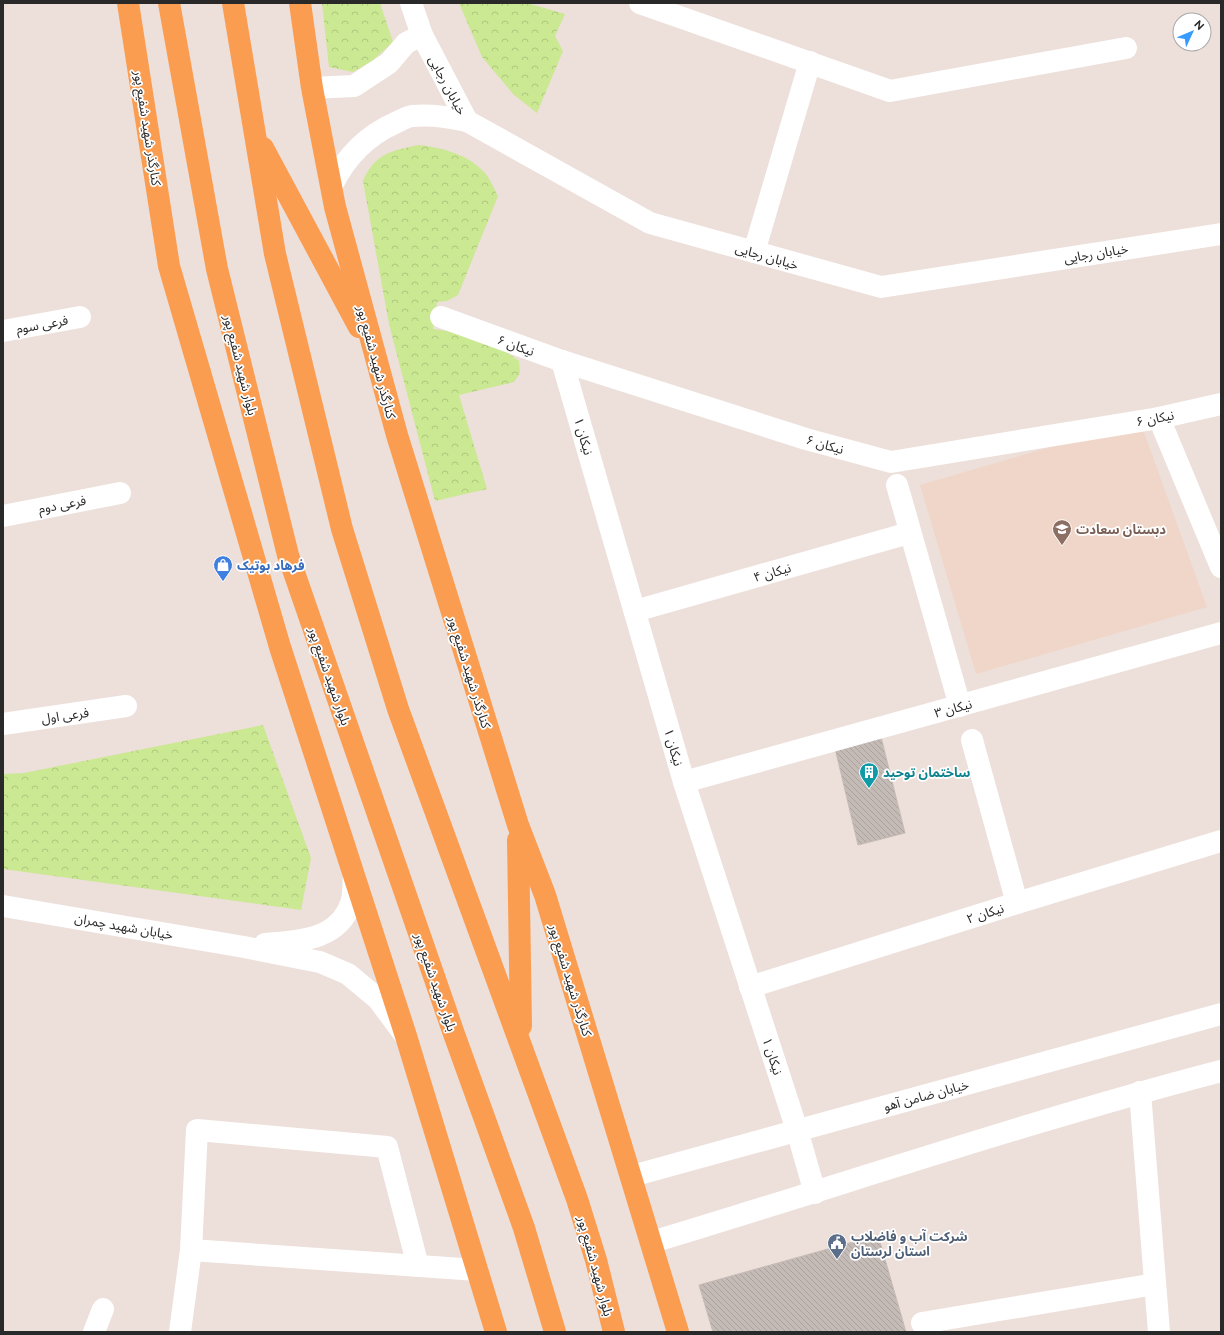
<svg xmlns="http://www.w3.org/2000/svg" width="1224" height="1335" font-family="Raleway,'Noto Sans Arabic',sans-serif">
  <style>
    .education { fill: #f0d6c8 }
    .park { fill: url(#park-crowns) }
    .building { fill: url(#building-back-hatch); stroke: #c8bab4 }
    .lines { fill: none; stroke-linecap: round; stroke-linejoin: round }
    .minor { stroke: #fff; stroke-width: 22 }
    .major { stroke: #fb9d51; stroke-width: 22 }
    .labels { text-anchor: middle; stroke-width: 3.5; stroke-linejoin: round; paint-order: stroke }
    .street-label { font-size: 13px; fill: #292929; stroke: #fff }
    .education-label { font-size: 13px; font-weight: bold; fill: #785e54; stroke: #fff; text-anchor: start }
    .shop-label { font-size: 13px; font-weight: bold; fill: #366cbe; stroke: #fff; text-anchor: start }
    .culture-label { font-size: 13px; font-weight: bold; fill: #0d838f; stroke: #fff; text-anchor: start }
    .service-label { font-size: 13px; font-weight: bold; fill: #4e5e75; stroke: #fff; text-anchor: start }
  </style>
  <defs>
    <pattern id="park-crowns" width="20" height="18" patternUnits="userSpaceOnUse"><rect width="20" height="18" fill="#cbe892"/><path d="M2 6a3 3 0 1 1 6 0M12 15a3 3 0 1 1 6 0" fill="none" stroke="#aec77e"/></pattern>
    <pattern id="building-back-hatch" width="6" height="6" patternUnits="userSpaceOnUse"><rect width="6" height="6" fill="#c4bbb6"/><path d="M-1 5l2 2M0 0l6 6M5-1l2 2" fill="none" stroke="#a8a19c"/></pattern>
  </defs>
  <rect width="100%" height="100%" fill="#eddfda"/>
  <!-- education -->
  <polygon class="education" points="1140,421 1207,607 976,674 920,485"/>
  <!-- park -->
  <g class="park">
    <polygon points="322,3 380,3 393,42 372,61 353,72 329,67"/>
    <polygon points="459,3 527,3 565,14 555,36 563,51 537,113 514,95 482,57"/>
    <path d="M419 145C443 148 467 154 484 172 490 178 494 189 498 196L458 295 447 301 437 302 433 329 454 332 504 350 519 361 520 373 514 382 459 395 487 489 435 501 389 324 363 181C375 153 391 151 419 145Z"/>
    <polygon points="263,725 311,858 301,910 3,869 3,774 24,773"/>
  </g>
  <!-- building -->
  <g class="building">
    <polygon points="880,733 905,833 858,845 834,744"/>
    <polygon points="878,1235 906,1332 713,1332 699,1285"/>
  </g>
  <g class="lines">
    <!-- minor -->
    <g class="minor">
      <polyline points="411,3 422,35 467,121 650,223 881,287 1221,234"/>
      <polyline points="640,3 890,91 1126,48"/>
      <polyline points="312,88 354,86 389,63 406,43 422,35"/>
      <path d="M332 185C346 157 366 136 395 123 400 121 406 117 412 116 431 114 449 117 467 121"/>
      <polyline points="754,252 810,62"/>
      <polyline points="441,317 562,361 806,439 891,462 1159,418 1221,404"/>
      <polyline points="3,331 80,317"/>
      <polyline points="562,361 684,782 797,1130 815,1193"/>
      <polyline points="1159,418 1221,567"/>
      <polyline points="897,485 960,706"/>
      <polyline points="3,516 120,493"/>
      <polyline points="635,611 909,533"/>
      <polyline points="3,724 126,706"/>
      <polyline points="972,740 1017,903"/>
      <polyline points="684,782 1221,633"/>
      <polyline points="3,906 244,947 320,962 348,974 378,999 404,1034"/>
      <path d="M265 944C298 941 338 941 351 903 354 895 353 883 354 875"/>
      <polyline points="750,987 1017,903 1221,841"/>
      <polyline points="1140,1092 1159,1332"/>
      <polyline points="632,1176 1221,1014"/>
      <path d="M652 1242C842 1185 1029 1121 1221 1071"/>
      <polyline points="191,1250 197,1130 387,1147 418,1266"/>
      <polyline points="922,1323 1155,1284"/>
      <polyline points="94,1332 103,1309"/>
      <polyline points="180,1332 191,1250 477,1270"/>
    </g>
    <!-- major -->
    <g class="major">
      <polyline points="128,3 169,266 280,647 406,1036 496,1332"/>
      <polyline points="169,3 217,269 288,555 454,1034 524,1228 555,1332"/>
      <polyline points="233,3 275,254 342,529 398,709 577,1199 596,1260 614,1332"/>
      <polyline points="300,3 312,88 335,207 397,435 518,825 545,895 678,1332"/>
      <polyline points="263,148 359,327"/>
      <polyline points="518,840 521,1026"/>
    </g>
  </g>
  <!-- icons -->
  <defs>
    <g id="school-pin" transform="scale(1)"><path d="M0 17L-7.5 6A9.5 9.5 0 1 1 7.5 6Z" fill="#8d6e63" stroke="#fff"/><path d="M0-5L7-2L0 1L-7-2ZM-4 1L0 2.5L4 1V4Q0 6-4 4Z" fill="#fff"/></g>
    <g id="shop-pin" transform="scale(1)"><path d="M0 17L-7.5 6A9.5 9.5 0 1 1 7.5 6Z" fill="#3f7fe0" stroke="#fff"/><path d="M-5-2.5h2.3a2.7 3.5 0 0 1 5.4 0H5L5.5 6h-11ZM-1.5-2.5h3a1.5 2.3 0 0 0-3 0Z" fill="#fff"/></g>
    <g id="building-pin" transform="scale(1)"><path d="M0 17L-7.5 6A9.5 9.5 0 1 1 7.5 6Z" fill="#0f9aa8" stroke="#fff"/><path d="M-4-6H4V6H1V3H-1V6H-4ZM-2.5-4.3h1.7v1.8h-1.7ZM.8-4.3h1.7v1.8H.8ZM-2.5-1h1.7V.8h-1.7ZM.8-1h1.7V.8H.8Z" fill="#fff"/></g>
    <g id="civic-pin" transform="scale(1)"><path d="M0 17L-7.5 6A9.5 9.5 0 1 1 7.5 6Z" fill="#5c6f8a" stroke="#fff"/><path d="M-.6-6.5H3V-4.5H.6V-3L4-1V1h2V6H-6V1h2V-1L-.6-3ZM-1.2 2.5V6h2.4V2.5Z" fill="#fff"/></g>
  </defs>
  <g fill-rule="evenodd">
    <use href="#school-pin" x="1062" y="529"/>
    <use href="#shop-pin" x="223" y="565"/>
    <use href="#building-pin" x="869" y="772"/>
    <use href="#civic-pin" x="837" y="1243"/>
  </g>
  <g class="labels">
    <!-- street labels -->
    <g class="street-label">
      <text transform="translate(448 85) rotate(62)" y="5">خیابان رجایی</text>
      <text transform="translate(148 128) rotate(81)" y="5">کنارگذر شهید شفیع پور</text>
      <text transform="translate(1096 253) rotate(-9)" y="5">خیابان رجایی</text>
      <text transform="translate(767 256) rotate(16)" y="5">خیابان رجایی</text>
      <text transform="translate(42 324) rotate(-10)" y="5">فرعی سوم</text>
      <text transform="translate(516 345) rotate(20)" y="5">نیکان ۶</text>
      <text transform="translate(377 362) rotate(75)" y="5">کنارگذر شهید شفیع پور</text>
      <text transform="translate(241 365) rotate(76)" y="5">بلوار شهید شفیع پور</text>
      <text transform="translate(1155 418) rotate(-11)" y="5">نیکان ۶</text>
      <text transform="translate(584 436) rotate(74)" y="5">نیکان ۱</text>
      <text transform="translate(825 444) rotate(16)" y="5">نیکان ۶</text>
      <text transform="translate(62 504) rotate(-11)" y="5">فرعی دوم</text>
      <text transform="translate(772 572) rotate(-16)" y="5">نیکان ۴</text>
      <text transform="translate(470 672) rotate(73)" y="5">کنارگذر شهید شفیع پور</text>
      <text transform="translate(330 676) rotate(71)" y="5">بلوار شهید شفیع پور</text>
      <text transform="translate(953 708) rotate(-15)" y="5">نیکان ۳</text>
      <text transform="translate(65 715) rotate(-8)" y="5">فرعی اول</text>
      <text transform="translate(674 747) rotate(74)" y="5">نیکان ۱</text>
      <text transform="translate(985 913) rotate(-18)" y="5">نیکان ۲</text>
      <text transform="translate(124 926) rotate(10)" y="5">خیابان شهید چمران</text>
      <text transform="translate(571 980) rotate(73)" y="5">کنارگذر شهید شفیع پور</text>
      <text transform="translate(436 982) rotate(71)" y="5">بلوار شهید شفیع پور</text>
      <text transform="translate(773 1056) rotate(72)" y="5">نیکان ۱</text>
      <text transform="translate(926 1095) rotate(-15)" y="5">خیابان ضامن آهو</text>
      <text transform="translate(596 1266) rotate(75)" y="5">بلوار شهید شفیع پور</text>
    </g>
    <!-- education labels -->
    <g class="education-label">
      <text x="1076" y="534">دبستان سعادت</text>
    </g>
    <!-- shop labels -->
    <g class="shop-label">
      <text x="237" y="570">فرهاد بوتیک</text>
    </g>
    <!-- culture labels -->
    <g class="culture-label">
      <text x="883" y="777">ساختمان توحید</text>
    </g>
    <!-- service labels -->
    <g class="service-label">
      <text x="851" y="1241">شرکت آب و فاضلاب<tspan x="851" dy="15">استان لرستان</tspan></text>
    </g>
  </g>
  <!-- border -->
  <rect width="1224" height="1335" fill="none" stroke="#292929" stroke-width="8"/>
  <!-- north arrow -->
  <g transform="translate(1192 32) rotate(46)"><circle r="19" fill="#ffffff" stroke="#a9a9a9"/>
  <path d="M0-3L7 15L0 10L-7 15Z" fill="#359bff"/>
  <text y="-6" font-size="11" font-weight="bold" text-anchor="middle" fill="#292929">N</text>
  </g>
</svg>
